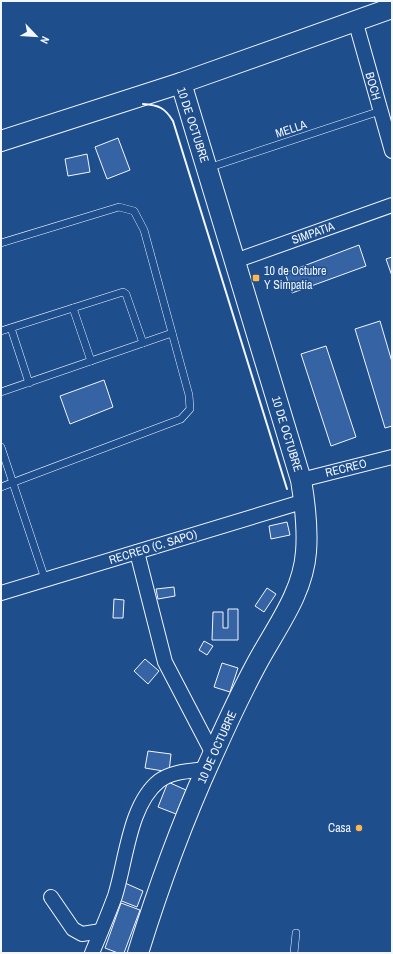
<svg xmlns="http://www.w3.org/2000/svg" width="393" height="954" font-family="'Archivo Narrow',sans-serif">
  <style>
    .building { fill: #3563a3; stroke: #f2f6ff }
    .lines { fill: none; stroke-linecap: round; stroke-linejoin: round }
    .lane-casing { stroke: #f2f6ff; stroke-width: 8 }
    .street-casing { stroke: #f2f6ff; stroke-width: 16 }
    .secondary-casing { stroke: #f2f6ff; stroke-width: 22 }
    .lane { stroke: #1f4e8c; stroke-width: 7 }
    .street { stroke: #1f4e8c; stroke-width: 14 }
    .secondary { stroke: #1f4e8c; stroke-width: 20 }
    .wall { stroke: #f2f6ff; stroke-width: 2 }
    .poi-dot { fill: #ffb74d; stroke: #1f4e8c; stroke-width: 1.5 }
    .labels { text-anchor: middle; stroke-width: 3; stroke-linejoin: round; paint-order: stroke }
    .street-label { font-size: 12px; fill: #f2f6ff; stroke: #1f4e8c }
    .poi-label { font-size: 12px; fill: #f2f6ff; stroke: #1f4e8c; text-anchor: start }
  </style>
  <rect width="100%" height="100%" fill="#1f4e8c"/>
  <!-- building -->
  <g class="building">
    <polygon points="118,138 130,170 107,179 95,147"/>
    <polygon points="87,154 90,172 68,176 65,159"/>
    <polygon points="359,245 366,266 292,293 285,273"/>
    <polygon points="392,257 392,276 386,259"/>
    <polygon points="380,321 392,362 392,426 385,428 355,329"/>
    <polygon points="326,346 356,437 331,446 301,354"/>
    <polygon points="104,380 113,407 70,424 60,396"/>
    <polygon points="287,522 290,535 271,539 269,526"/>
    <polygon points="174,587 175,596 158,599 156,589"/>
    <polygon points="267,588 276,594 264,612 255,606"/>
    <polygon points="114,599 124,600 123,618 113,618"/>
    <polygon points="228,609 238,609 238,640 212,640 213,612 223,612 223,628 228,628"/>
    <polygon points="204,641 213,646 207,655 199,650"/>
    <polygon points="145,659 159,671 148,684 134,671"/>
    <polygon points="222,663 238,668 230,692 214,687"/>
    <polygon points="148,751 171,754 169,772 145,768"/>
    <polygon points="168,782 186,790 176,814 158,807"/>
    <polygon points="125,883 143,891 137,907 119,900"/>
    <polygon points="121,903 140,910 124,953 118,953 105,948"/>
  </g>
  <g class="lines">
    <!-- lane casing -->
    <g class="lane-casing">
      <g id="lane">
        <polyline points="208,168 380,111"/>
        <polyline points="1,243 119,207 134,211 144,230 189,395 190,409 181,419 1,487"/>
        <polyline points="73,308 91,361"/>
        <polyline points="11,328 29,383"/>
        <polyline points="1,331 123,292 126,294 143,343"/>
        <polyline points="1,392 172,333"/>
        <polyline points="1,447 45,579"/>
        <polyline points="294,953 296,933"/>
      </g>
    </g>
    <!-- street casing -->
    <g class="street-casing">
      <g id="street">
        <polyline points="355,20 392,151"/>
        <polyline points="235,261 392,205"/>
        <polyline points="301,480 392,457"/>
        <polyline points="137,552 165,662 213,754"/>
        <polyline points="1,593 305,501"/>
        <polyline points="51,897 73,929 82,934 101,931"/>
        <path d="M92 953C100 934 108 915 115 896 126 862 129 805 159 781 172 771 191 771 206 769"/>
      </g>
    </g>
    <!-- secondary casing -->
    <g class="secondary-casing">
      <g id="secondary">
        <polyline points="1,141 181,83 392,8"/>
        <path d="M138 953C159 885 184 817 214 752 227 723 241 693 256 665 275 629 303 594 306 552 308 528 305 504 301 480L181 83"/>
      </g>
    </g>
    <!-- lane -->
    <use href="#lane" class="lane"/>
    <!-- street -->
    <use href="#street" class="street"/>
    <!-- secondary -->
    <use href="#secondary" class="secondary"/>
    <!-- wall -->
    <path class="wall" d="M143 104C159 105 165 108 173 121L287 489"/>
  </g>
  <!-- markers -->
  <g class="poi-dot">
    <rect x="252" y="274" width="8" height="8" rx="2"/>
    <circle cx="359" cy="828" r="4"/>
  </g>
  <g class="labels">
    <!-- street labels -->
    <g class="street-label">
      <text transform="translate(373 86) rotate(74)" y="4">BOCH</text>
      <text transform="translate(193 125) rotate(72)" y="4">10 DE OCTUBRE</text>
      <text transform="translate(291 129) rotate(-18)" y="4">MELLA</text>
      <text transform="translate(313 233) rotate(-20)" y="4">SIMPATIA</text>
      <text transform="translate(287 434) rotate(73)" y="4">10 DE OCTUBRE</text>
      <text transform="translate(346 468) rotate(-14)" y="4">RECREO</text>
      <text transform="translate(153 547) rotate(-17)" y="4">RECREO (C. SAPO)</text>
      <text transform="translate(217 747) rotate(-66)" y="4">10 DE OCTUBRE</text>
    </g>
    <!-- poi labels -->
    <g class="poi-label">
      <text x="264" y="275">10 de Octubre<tspan x="264" dy="14">Y Simpatía</tspan></text>
      <text x="351" y="832" text-anchor="end">Casa</text>
    </g>
  </g>
  <!-- border -->
  <rect width="393" height="954" fill="none" stroke="#f2f6ff" stroke-width="4"/>
  <!-- north arrow -->
  <g transform="translate(36 36) rotate(115)" stroke="#1f4e8c" stroke-width="3" paint-order="stroke">
  <path d="M0-3L7 15L0 10L-7 15Z" fill="#f2f6ff"/>
  <text y="-6" font-size="11" font-weight="bold" text-anchor="middle" fill="#f2f6ff">N</text>
  </g>
</svg>
